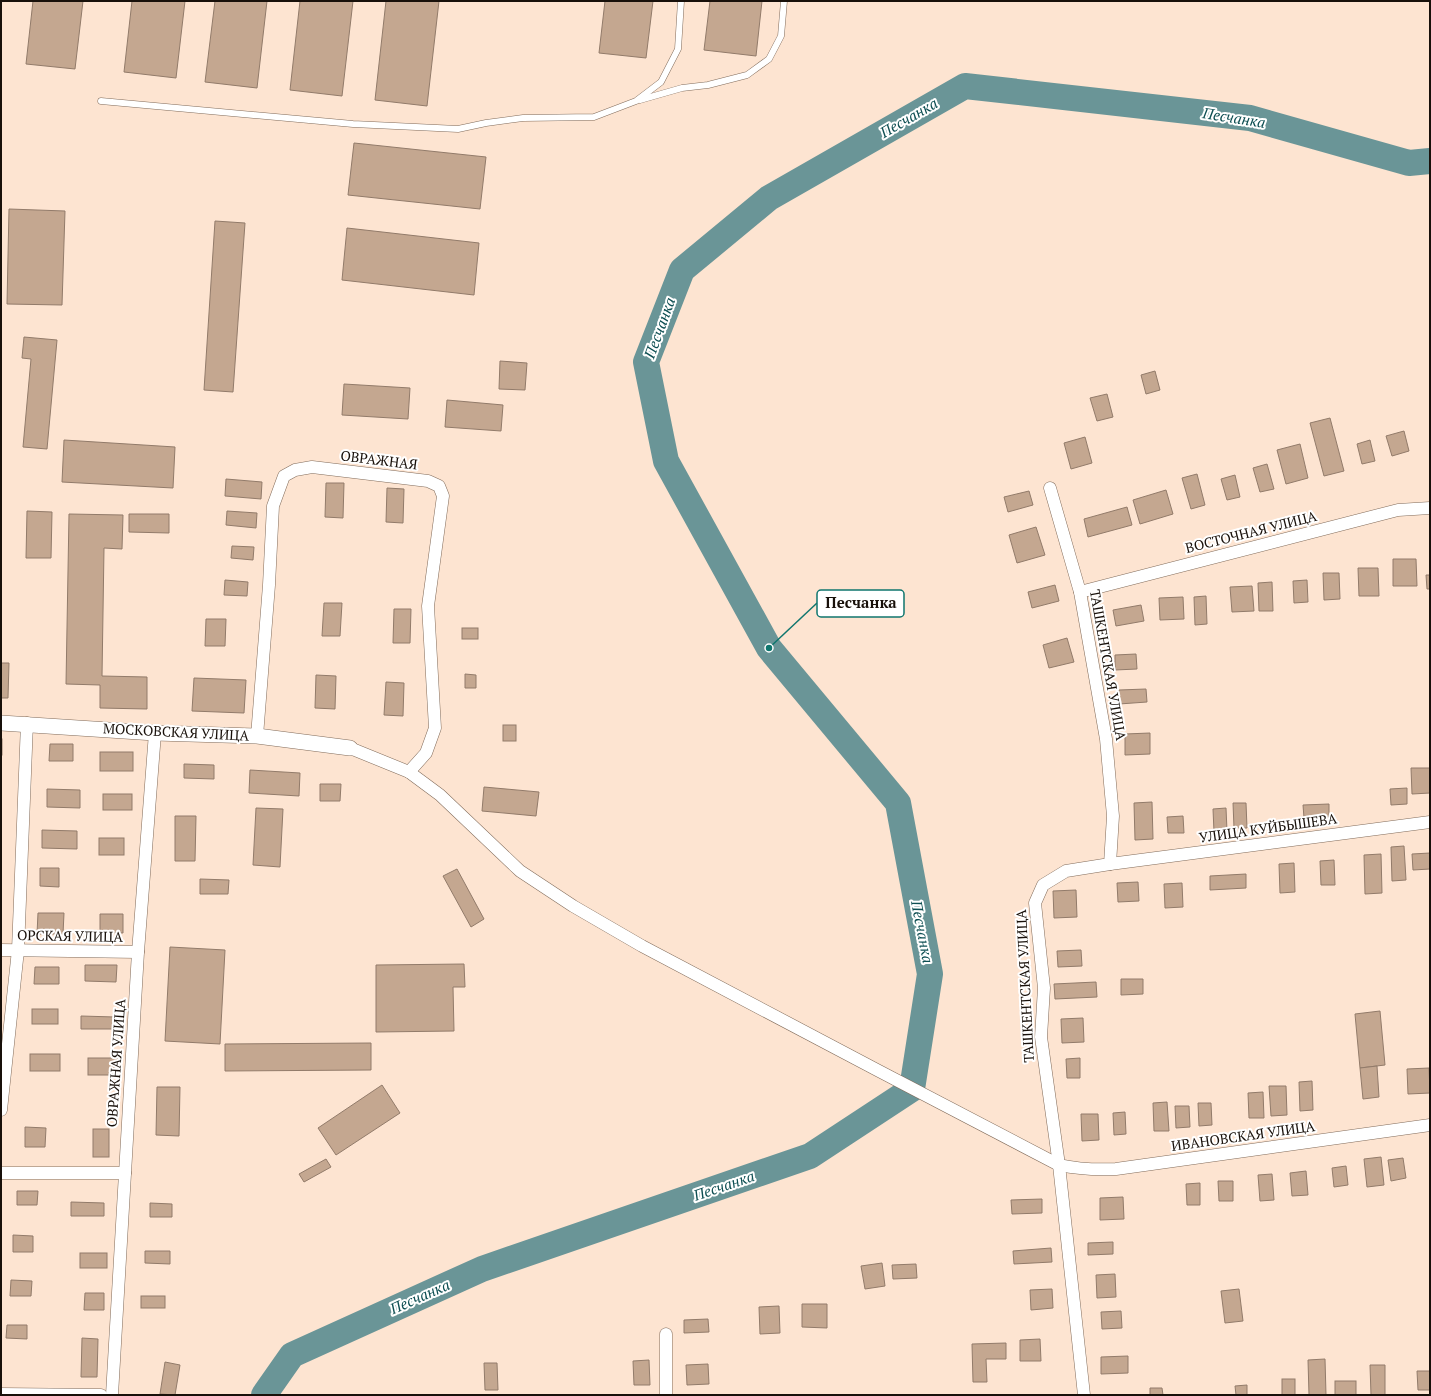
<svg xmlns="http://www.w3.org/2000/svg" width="1431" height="1396" font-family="'PT Serif',serif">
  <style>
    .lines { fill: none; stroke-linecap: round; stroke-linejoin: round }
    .river { stroke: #6a9597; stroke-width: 26 }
    .building { fill: #c4a790; stroke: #927b6a }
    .service-casing { stroke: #826c5b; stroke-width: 7 }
    .minor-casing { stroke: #826c5b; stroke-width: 13 }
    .tertiary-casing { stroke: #826c5b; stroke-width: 16 }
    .service { stroke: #fff; stroke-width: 6 }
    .minor { stroke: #fff; stroke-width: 12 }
    .tertiary { stroke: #fff; stroke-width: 15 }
    .labels { text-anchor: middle; stroke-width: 4; stroke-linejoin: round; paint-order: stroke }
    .street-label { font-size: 14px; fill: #18100a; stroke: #fff }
    .water-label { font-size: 15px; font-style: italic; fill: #0d4e52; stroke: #fff }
    .leader { fill: none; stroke: #0f766e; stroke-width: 1.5 }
    .callout-dot { fill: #0f766e; stroke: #fff; stroke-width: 1.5 }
    .callout { fill: #fff; stroke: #0f766e; stroke-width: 1.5 }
    .callout-label { font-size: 15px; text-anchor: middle; font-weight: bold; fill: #18100a }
  </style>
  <rect width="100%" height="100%" fill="#fde4d1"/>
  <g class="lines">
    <!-- river -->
    <polyline class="river" points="264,1395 292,1355 482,1269 810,1156 912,1089 930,974 898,803 769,648 666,461 646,362 682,270 769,198 965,86 1250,118 1409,163 1430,161"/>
  </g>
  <!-- building -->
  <g class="building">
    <polygon points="33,1 83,1 75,69 26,64"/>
    <polygon points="132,1 185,1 176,78 124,72"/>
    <polygon points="215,1 267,1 257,88 205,82"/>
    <polygon points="300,1 353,1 342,96 290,90"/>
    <polygon points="386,1 439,1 427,106 375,100"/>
    <polygon points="605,1 653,1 646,58 599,53"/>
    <polygon points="710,1 762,1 756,56 704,50"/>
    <polygon points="354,143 486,157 480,209 348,195"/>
    <polygon points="9,209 65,211 62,305 7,304"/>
    <polygon points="215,221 245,223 233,392 204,390"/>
    <polygon points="347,228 479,243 474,295 342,280"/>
    <polygon points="24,337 57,340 47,449 23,447 31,359 22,358"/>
    <polygon points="500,361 527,363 525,390 499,389"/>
    <polygon points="1155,371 1160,390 1146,394 1141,375"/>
    <polygon points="344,384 410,388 408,419 342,415"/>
    <polygon points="1107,394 1113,417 1097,421 1090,398"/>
    <polygon points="447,400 503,405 501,431 445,427"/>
    <polygon points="1330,418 1344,471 1324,476 1310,423"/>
    <polygon points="1404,431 1409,451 1392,456 1386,436"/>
    <polygon points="1085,437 1092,463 1071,469 1064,443"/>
    <polygon points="64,440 175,447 173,488 62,482"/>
    <polygon points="1370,440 1375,461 1362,464 1357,444"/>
    <polygon points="1300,444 1308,478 1286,484 1277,450"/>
    <polygon points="1267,464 1274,489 1260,492 1253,468"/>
    <polygon points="1197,474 1205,505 1191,509 1182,478"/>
    <polygon points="1235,475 1240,497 1227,500 1221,479"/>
    <polygon points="226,479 262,482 261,499 225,496"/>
    <polygon points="326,483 344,483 343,518 325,517"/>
    <polygon points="387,488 404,489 403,523 386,522"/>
    <polygon points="1166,490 1173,514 1140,524 1133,500"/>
    <polygon points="1029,491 1033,505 1008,512 1004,497"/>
    <polygon points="1127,507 1132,525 1088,537 1084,519"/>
    <polygon points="27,511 52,512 51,558 26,558"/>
    <polygon points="227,511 257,513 256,528 226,525"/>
    <polygon points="69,514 123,515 122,549 104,548 102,676 147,677 147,709 100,708 100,685 66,684"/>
    <polygon points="129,514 169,514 169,533 129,532"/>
    <polygon points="1036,527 1045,555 1017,563 1009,535"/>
    <polygon points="232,546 254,547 253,560 231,558"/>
    <polygon points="1393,559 1416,559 1417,586 1393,586"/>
    <polygon points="1358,568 1378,568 1379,596 1359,596"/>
    <polygon points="1323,573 1339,573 1340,599 1324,600"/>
    <polygon points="1426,575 1430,575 1430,589 1427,589"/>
    <polygon points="225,580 248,582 247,596 224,595"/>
    <polygon points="1307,580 1308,602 1294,603 1293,581"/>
    <polygon points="1272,582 1273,611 1259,611 1258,583"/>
    <polygon points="1055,585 1059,601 1032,608 1028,592"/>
    <polygon points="1252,586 1254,611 1232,612 1230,587"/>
    <polygon points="1206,596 1207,624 1195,625 1194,597"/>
    <polygon points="1183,597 1184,619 1160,620 1159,598"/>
    <polygon points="324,603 342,603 340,636 322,636"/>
    <polygon points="1141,605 1144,621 1116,626 1113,610"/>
    <polygon points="394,609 411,609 410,643 393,643"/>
    <polygon points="206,619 226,619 225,646 205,646"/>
    <rect x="462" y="628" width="16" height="11"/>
    <polygon points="1067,638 1074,662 1049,668 1043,645"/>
    <polygon points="1136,654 1137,669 1115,670 1115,655"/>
    <polygon points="1,663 9,663 8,698 1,698"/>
    <polygon points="465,674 476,675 476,688 465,688"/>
    <polygon points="316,675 336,676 335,709 315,708"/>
    <polygon points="194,678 246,680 244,713 192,711"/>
    <polygon points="386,682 404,683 403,716 384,715"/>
    <polygon points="1146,689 1147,702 1119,704 1119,690"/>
    <rect x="503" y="725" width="13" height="16"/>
    <polygon points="1150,733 1150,754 1125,755 1125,734"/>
    <rect x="1" y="739" width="1" height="16"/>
    <polygon points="50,744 73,744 73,761 49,761"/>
    <rect x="100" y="752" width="33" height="19"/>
    <polygon points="184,764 214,765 214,779 184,778"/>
    <polygon points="1411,768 1430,768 1430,793 1412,794"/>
    <polygon points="250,770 300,773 299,796 249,793"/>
    <polygon points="320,784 341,784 340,801 320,801"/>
    <polygon points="484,787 539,792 536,816 482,811"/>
    <polygon points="1407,788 1407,804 1391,805 1390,789"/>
    <polygon points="47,789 80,790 80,808 47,807"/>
    <rect x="103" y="794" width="29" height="16"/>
    <polygon points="1152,802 1153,839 1135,840 1134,803"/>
    <polygon points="1233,803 1246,803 1247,828 1234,828"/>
    <polygon points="1329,804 1329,817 1304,818 1303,805"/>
    <polygon points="256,808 283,809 280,867 253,865"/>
    <polygon points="1226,808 1227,831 1214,832 1213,809"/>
    <polygon points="175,816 196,816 195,861 175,861"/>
    <polygon points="1183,816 1184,833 1168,833 1167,817"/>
    <polygon points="42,830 77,831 77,849 42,848"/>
    <rect x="99" y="838" width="25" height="17"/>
    <polygon points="1404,846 1406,880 1392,881 1391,847"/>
    <polygon points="1430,853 1430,869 1413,870 1412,854"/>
    <polygon points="1381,854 1382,893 1365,894 1364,855"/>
    <polygon points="1334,860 1335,885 1321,885 1320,861"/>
    <polygon points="1294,863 1295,892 1280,893 1279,864"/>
    <polygon points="40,868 59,868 59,887 40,886"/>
    <polygon points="457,869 484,919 471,927 443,876"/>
    <polygon points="1246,874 1246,888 1210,890 1210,876"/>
    <polygon points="200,879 229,880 228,894 200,894"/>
    <polygon points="1138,882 1139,901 1118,902 1117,883"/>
    <polygon points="1182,883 1183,907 1165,908 1164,884"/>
    <polygon points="1076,890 1077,917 1054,918 1053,891"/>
    <polygon points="38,913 64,913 63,934 37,934"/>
    <polygon points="100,914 123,914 123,933 100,932"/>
    <polygon points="170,947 225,950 220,1044 165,1041"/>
    <polygon points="1081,950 1082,966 1058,967 1057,951"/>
    <polygon points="464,964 465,987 453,987 454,1031 376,1032 376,965"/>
    <polygon points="85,965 117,965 116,982 85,981"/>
    <polygon points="35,967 59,967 59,984 34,984"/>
    <polygon points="1121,979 1143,979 1143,994 1121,995"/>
    <polygon points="1096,982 1097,997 1055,999 1054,984"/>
    <rect x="32" y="1009" width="26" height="15"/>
    <polygon points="1380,1011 1385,1065 1360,1068 1355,1014"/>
    <polygon points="81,1016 115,1017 115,1029 81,1029"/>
    <polygon points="1083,1018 1084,1042 1062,1043 1061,1019"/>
    <polygon points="371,1043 371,1070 225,1071 225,1044"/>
    <rect x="30" y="1054" width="30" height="17"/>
    <rect x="88" y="1058" width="29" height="17"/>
    <polygon points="1080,1058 1080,1078 1067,1078 1066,1059"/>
    <polygon points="1377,1066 1379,1097 1363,1099 1360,1068"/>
    <polygon points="1429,1068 1430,1093 1408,1094 1407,1069"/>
    <polygon points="1312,1081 1313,1110 1300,1111 1299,1082"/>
    <polygon points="382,1085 400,1113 336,1155 318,1128"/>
    <polygon points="1269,1086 1286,1086 1287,1115 1271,1116"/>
    <polygon points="157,1087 180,1087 179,1136 156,1135"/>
    <polygon points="1263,1092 1264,1118 1249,1118 1248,1093"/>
    <polygon points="1167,1102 1169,1131 1154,1131 1153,1103"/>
    <polygon points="1198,1103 1211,1103 1212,1125 1199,1126"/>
    <polygon points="1175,1106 1189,1106 1190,1127 1176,1128"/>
    <polygon points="1125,1112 1126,1134 1114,1135 1113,1113"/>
    <polygon points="1081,1114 1098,1114 1099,1140 1082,1141"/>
    <polygon points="25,1127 46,1128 45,1147 25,1147"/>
    <rect x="93" y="1129" width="16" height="28"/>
    <polygon points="1381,1157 1384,1185 1367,1187 1364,1159"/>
    <polygon points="1403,1158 1406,1178 1391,1181 1388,1160"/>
    <polygon points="326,1159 331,1167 304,1182 299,1174"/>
    <polygon points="1346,1166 1348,1185 1334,1187 1332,1168"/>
    <polygon points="1306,1171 1308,1195 1292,1196 1290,1173"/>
    <polygon points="1272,1174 1274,1200 1260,1201 1258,1175"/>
    <polygon points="1218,1181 1233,1181 1233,1201 1219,1201"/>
    <polygon points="1200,1183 1200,1205 1187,1205 1186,1184"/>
    <polygon points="17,1191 38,1191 37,1205 17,1205"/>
    <polygon points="1123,1197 1124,1219 1100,1220 1100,1198"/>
    <polygon points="1042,1199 1042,1213 1012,1214 1011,1200"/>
    <polygon points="71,1202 104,1203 104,1216 71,1216"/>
    <polygon points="150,1203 172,1204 172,1217 150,1217"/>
    <polygon points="13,1235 33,1236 33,1252 13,1252"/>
    <polygon points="1113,1242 1113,1254 1088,1255 1088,1243"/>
    <polygon points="1051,1248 1052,1262 1014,1264 1013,1251"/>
    <polygon points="145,1251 170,1251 170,1264 145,1263"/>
    <rect x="80" y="1253" width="27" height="15"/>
    <polygon points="882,1263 885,1286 865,1289 861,1266"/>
    <polygon points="916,1264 917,1278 893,1279 892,1265"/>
    <polygon points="1115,1274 1116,1297 1097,1298 1096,1275"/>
    <polygon points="11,1280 32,1281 31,1296 10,1296"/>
    <polygon points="1052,1289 1053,1308 1031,1310 1030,1290"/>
    <polygon points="1239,1289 1243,1321 1225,1323 1221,1291"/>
    <polygon points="85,1293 104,1293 104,1310 84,1310"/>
    <rect x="141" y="1296" width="24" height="12"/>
    <polygon points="802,1304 827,1304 827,1328 802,1327"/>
    <polygon points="779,1306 780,1333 760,1334 759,1307"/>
    <polygon points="1121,1311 1122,1328 1102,1329 1101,1312"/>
    <polygon points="708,1319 709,1332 684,1333 684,1320"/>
    <polygon points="7,1325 27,1325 27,1339 6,1338"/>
    <polygon points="82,1338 98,1339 97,1377 81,1377"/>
    <polygon points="1040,1339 1041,1361 1020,1361 1020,1340"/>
    <polygon points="1006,1343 1006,1359 986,1359 987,1382 973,1382 972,1344"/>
    <polygon points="1128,1356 1128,1373 1101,1374 1101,1357"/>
    <polygon points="1325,1359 1326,1395 1309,1395 1308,1360"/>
    <polygon points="649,1360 650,1385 634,1385 633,1361"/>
    <polygon points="165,1362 180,1365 175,1395 160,1394"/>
    <polygon points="484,1363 497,1363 498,1390 485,1390"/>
    <polygon points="708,1364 709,1384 687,1385 686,1365"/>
    <polygon points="1370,1365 1385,1365 1385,1395 1371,1395"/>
    <polygon points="1417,1371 1430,1371 1430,1390 1418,1390"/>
    <rect x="1282" y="1379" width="13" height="16"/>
    <rect x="1335" y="1381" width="21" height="14"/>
    <polygon points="1247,1385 1247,1395 1236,1395 1235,1386"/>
    <polygon points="1150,1388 1162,1388 1163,1395 1150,1395"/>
  </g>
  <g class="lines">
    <!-- service casing -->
    <g class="service-casing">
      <g id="service">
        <polyline points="640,100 682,88 708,85 747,75 769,59 781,36 784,1"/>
        <polyline points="101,101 353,124 458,129 486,123 523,118 594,117 636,101 661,82 678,49 681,1"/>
      </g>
    </g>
    <!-- minor casing -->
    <g class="minor-casing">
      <g id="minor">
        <polyline points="1050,488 1080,592 1106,739 1113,816 1110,864 1066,871 1043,885 1035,903 1044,988 1041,1037 1059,1165 1084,1395"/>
        <polyline points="1080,592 1398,510 1430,508"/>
        <polyline points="257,736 269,585 273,506 284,476 295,470 312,467 428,481 439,486 443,496 428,606 435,728 426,753 409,772"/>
        <path d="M350 748 409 772 440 795 520 871 573 906 642 946 879 1071 1059 1165C1078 1169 1096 1170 1116 1169L1430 1125"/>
        <polyline points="1110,864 1430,822"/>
        <polyline points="1,950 138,952"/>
        <polyline points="1,1110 18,950 27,723"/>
        <polyline points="1,1173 125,1173"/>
        <polyline points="666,1334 666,1395"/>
        <polyline points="1,1394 101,1395"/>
        <polyline points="112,1395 138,952 155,733"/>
      </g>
    </g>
    <!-- tertiary casing -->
    <g class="tertiary-casing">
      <polyline id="tertiary" points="1,723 155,733 257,736 350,748"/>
    </g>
    <!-- service -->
    <use href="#service" class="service"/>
    <!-- minor -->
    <use href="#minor" class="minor"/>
    <!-- tertiary -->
    <use href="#tertiary" class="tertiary"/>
  </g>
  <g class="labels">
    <!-- street labels -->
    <g class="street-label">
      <text transform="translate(379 460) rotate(7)" y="5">ОВРАЖНАЯ</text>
      <text transform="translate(1251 532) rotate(-14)" y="5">ВОСТОЧНАЯ УЛИЦА</text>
      <text transform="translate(1108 665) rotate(80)" y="5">ТАШКЕНТСКАЯ УЛИЦА</text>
      <text transform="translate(176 732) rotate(3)" y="5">МОСКОВСКАЯ УЛИЦА</text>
      <text transform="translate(1268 828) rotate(-8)" y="5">УЛИЦА КУЙБЫШЕВА</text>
      <text transform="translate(70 936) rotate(1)" y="5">ОРСКАЯ УЛИЦА</text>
      <text transform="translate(1025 986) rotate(-93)" y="5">ТАШКЕНТСКАЯ УЛИЦА</text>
      <text transform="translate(116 1063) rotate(-86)" y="5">ОВРАЖНАЯ УЛИЦА</text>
      <text transform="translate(1243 1136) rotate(-8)" y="5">ИВАНОВСКАЯ УЛИЦА</text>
    </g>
    <!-- water labels -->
    <g class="water-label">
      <text transform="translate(909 118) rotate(-30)" y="5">Песчанка</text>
      <text transform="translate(1234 118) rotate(9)" y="5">Песчанка</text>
      <text transform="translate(660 328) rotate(-70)" y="5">Песчанка</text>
      <text transform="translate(922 932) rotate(79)" y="5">Песчанка</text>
      <text transform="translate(724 1186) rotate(-19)" y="5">Песчанка</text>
      <text transform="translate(420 1297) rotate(-24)" y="5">Песчанка</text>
    </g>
  </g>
  <!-- callouts -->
  <path class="leader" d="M769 648L817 603"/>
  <circle class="callout-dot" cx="769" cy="648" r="4"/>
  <rect class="callout" x="817" y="590" width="87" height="27" rx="4"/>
  <g class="callout-label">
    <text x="861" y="608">Песчанка</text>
  </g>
  <!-- border -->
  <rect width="1431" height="1396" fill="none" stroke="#18100a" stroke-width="4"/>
</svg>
